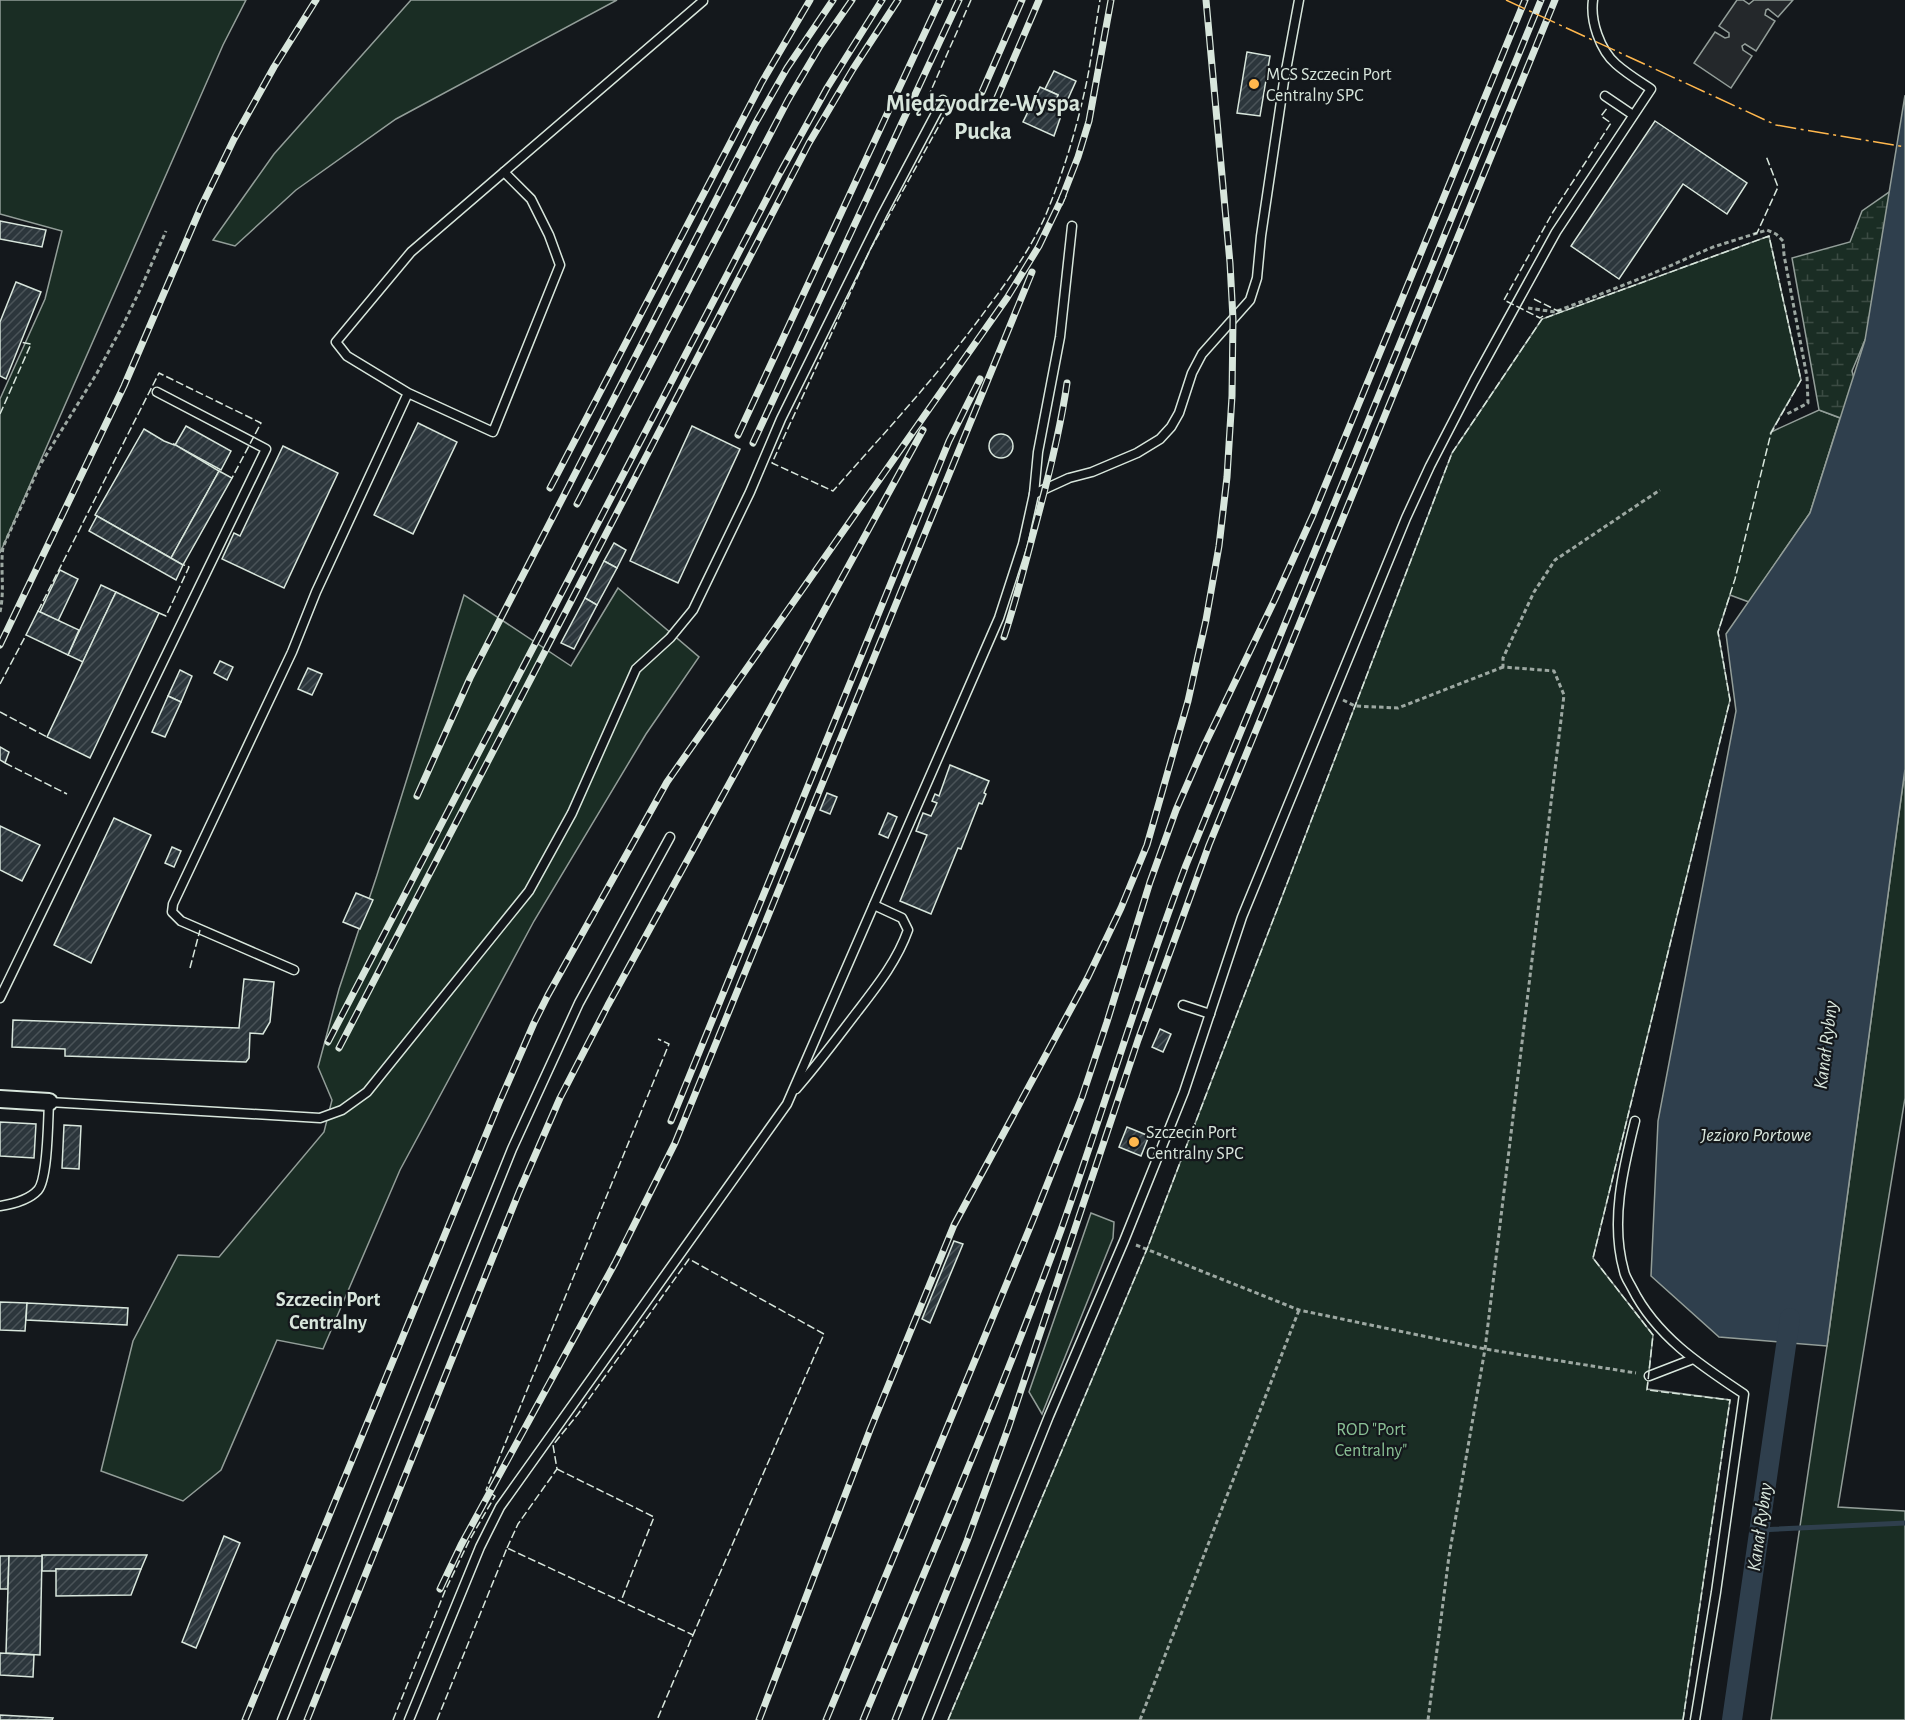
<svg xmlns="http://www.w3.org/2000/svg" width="1905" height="1720" font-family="'Alegreya Sans',sans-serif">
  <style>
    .green { fill: #1a2d24; stroke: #939e99; stroke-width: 1.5 }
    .wetland { fill: url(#wetland-marsh); stroke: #939e99; stroke-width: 1.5 }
    .parking { fill: #24282b; stroke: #939e99; stroke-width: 1.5 }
    .water { fill: #2f3f4d; stroke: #939e99; stroke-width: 1.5 }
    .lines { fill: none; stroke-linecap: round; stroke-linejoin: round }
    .stream { stroke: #2f3f4d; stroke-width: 5 }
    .canal { stroke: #2f3f4d; stroke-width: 20 }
    .building { fill: url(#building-hatch); stroke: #d8e6dc; stroke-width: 1.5 }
    .service-casing { stroke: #d8e6dc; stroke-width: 11 }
    .minor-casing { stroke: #d8e6dc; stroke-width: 20 }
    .path { stroke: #9da8a2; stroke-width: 3; stroke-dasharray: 4.5 3; stroke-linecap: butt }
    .service { stroke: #14181c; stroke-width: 8 }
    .minor { stroke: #14181c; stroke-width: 16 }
    .rail-casing { stroke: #d8e6dc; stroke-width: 7 }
    .rail { stroke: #14181c; stroke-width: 4.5; stroke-dasharray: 14; stroke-linecap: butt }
    .fence { stroke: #d8e6dc; stroke-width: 1.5; stroke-dasharray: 8 3; stroke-linecap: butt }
    .power { stroke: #ffb74d; stroke-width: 1.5; stroke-dasharray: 21 4.5 3 4.5; stroke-linecap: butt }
    .poi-dot { fill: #ffb74d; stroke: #14181c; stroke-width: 2 }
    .labels { text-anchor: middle; stroke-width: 4.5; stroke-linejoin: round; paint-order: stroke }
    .poi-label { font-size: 18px; fill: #d8e6dc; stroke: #14181c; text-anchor: start }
    .park-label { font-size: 18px; fill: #8ac095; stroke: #14181c }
    .water-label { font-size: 20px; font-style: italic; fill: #d8e6dc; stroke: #14181c }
    .neighbourhood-label { font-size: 20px; font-weight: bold; fill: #d8e6dc; stroke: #14181c }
    .district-label { font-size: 24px; font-weight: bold; fill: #d8e6dc; stroke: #14181c }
  </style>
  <defs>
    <pattern id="wetland-marsh" width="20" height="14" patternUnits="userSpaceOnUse" patternTransform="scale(1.5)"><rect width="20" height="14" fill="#1a2d24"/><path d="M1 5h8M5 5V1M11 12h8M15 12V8" fill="none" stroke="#3b4b43"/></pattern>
    <pattern id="building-hatch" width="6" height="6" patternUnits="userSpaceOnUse" patternTransform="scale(1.5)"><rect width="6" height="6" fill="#2c363c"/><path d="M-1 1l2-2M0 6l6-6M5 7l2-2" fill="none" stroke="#4a5358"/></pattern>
  </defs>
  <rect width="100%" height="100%" fill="#14181c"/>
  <!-- green -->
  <g class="green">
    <polygon points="0,0 246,0 223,45 0,553 0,399 45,299 62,231 0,214"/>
    <polygon points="411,0 617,0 396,119 296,190 235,246 213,240 274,154"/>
    <polygon points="1769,236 1801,380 1771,432 1819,410 1840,418 1810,513 1749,602 1730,595 1718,632 1730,700 1593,1258 1653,1335 1647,1389 1730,1400 1683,1720 948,1720 1147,1249 1452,453 1542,319"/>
    <polygon points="618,588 699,657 646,734 534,921 400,1170 323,1349 277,1340 221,1470 183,1501 101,1471 133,1341 178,1255 219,1257 324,1132 332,1100 318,1067 339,989 377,875 464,595 571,666"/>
    <polygon points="1905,769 1905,1098 1838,1507 1905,1511 1905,1720 1771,1720 1827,1346"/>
    <polygon points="1091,1213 1114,1222 1113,1238 1042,1414 1029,1392"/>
  </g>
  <!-- wetland -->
  <polygon class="wetland" points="1905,181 1890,323 1865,340 1852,371 1856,386 1846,420 1819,410 1792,258 1850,242 1862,211"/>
  <!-- parking -->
  <polygon class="parking" points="1737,0 1743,0 1749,4 1754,0 1793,0 1778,17 1768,9 1766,10 1765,15 1775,21 1756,51 1745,44 1742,46 1743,50 1752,56 1731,88 1694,63 1715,32 1725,38 1729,37 1729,33 1719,26"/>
  <!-- water -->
  <polygon class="water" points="1905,95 1905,769 1827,1346 1719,1337 1651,1276 1658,1121 1736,711 1726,634 1810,513 1865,340"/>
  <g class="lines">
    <!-- stream -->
    <polyline class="stream" points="1759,1530 1905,1523"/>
    <!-- canal -->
    <polyline class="canal" points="1732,1720 1790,1318"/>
  </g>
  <!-- building -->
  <g class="building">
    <polygon points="1247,52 1270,56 1260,116 1237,113"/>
    <polygon points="1054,71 1076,81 1063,110 1054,105 1058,95 1045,89"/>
    <polygon points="1040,87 1058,95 1054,105 1063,110 1054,136 1023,122"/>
    <polygon points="1655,121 1747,183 1727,214 1683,184 1619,279 1571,246"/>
    <polygon points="0,221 46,230 42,247 0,239"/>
    <polygon points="16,282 41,292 6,379 0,376 0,322"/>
    <polygon points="418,423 457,442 413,534 374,515"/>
    <polygon points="186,426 231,451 221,470 175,445"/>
    <polygon points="692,426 740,449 678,583 630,561"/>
    <polygon points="144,429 164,441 174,445 174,444 219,471 171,558 95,515"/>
    <circle cx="1001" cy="446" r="12"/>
    <polygon points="283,446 338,473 284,588 222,559 234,533 240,536"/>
    <polygon points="219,471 232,478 183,565 171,558"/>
    <polygon points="97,516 183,565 176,580 89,531"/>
    <polygon points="614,543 626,550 617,568 604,561"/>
    <polygon points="604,561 617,568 597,605 585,598"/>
    <polygon points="60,570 78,579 58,621 40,612"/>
    <polygon points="101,585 116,592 83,662 68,655"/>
    <polygon points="116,592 159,613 90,758 47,737"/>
    <polygon points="585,598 597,605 574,649 561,643"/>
    <polygon points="38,611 79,630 68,655 26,635"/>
    <polygon points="220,661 233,667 227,680 214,673"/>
    <polygon points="308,668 322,674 312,695 298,689"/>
    <polygon points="180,670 192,676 181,702 168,696"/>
    <polygon points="168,696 181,702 165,737 152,732"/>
    <polygon points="0,747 9,752 5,763 0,760"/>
    <polygon points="950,765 989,781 984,793 986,794 982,804 979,803 961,849 958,848 931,914 900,901 927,835 916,831 923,813 931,816 937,803 932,801 935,794 939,796"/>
    <polygon points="827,793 837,797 830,814 820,810"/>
    <polygon points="888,813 897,817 888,838 879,834"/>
    <polygon points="114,818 151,835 91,963 54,945"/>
    <polygon points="0,826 40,845 22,881 0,870"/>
    <polygon points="172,847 181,851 174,867 165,863"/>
    <polygon points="356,893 373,900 360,929 343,922"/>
    <polygon points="244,979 274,982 270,1022 263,1034 250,1033 249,1058 246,1062 65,1056 65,1049 12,1047 13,1020 239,1028"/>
    <polygon points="1160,1029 1171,1034 1163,1052 1152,1047"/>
    <polygon points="0,1122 36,1124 34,1158 0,1156"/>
    <polygon points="64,1125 81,1126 79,1169 62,1168"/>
    <polygon points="1127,1127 1149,1136 1141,1156 1119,1147"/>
    <polygon points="954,1241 963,1244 930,1323 922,1319"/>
    <polygon points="0,1302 27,1303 25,1331 0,1330"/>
    <polygon points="27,1303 128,1308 127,1325 26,1320"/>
    <polygon points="224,1536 240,1543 196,1648 182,1642"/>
    <polygon points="42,1555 147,1555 141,1569 56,1569 56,1571 42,1571"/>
    <polygon points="0,1556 9,1556 8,1589 0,1589"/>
    <polygon points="9,1556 42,1556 40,1655 6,1653"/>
    <polygon points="56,1569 141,1569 131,1595 56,1596"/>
    <polygon points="0,1653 34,1655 33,1677 0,1675"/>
    <polygon points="0,1715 53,1718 52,1720 0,1720"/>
  </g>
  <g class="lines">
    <!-- service casing -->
    <g class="service-casing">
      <g id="service">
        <polyline points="1605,96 1633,115"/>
        <polyline points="504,172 703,1"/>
        <polyline points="1034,494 1069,478 1092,472 1137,453 1160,439 1171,427 1179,413 1192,373 1202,354 1250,300 1257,278 1261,236 1284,81 1299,0"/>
        <polyline points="294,970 181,921 172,912 173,904 292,652 316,592 408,393 347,356 336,342 411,252 504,172 531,199 549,235 560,265 493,432 408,393"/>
        <polyline points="0,998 266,449 157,392"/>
        <polyline points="1183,1005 1210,1014"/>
        <path d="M796 1089C818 1064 837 1038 857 1012 877 986 897 961 908 930L902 918 874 905"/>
        <path d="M1635 1121C1623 1169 1610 1222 1624 1271 1625 1277 1629 1282 1632 1288 1656 1336 1700 1365 1744 1394L1716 1592 1695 1720"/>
        <path d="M0 1206C13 1204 29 1200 38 1190 48 1178 48 1120 49 1102L320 1118 342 1110 367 1092 529 891 572 813 636 669 670 638 693 610 750 492 781 419 882 215 943 100"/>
        <polyline points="1649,1376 1693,1359"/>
        <polyline points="282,1720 512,1149 579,1003 670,837"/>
        <polyline points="409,1720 480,1547 500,1507 787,1104 999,618 1023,544 1034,494 1038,452 1060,337 1072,226"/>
        <path d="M927 1720 1049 1416 1124 1241 1184 1092 1242 917 1406 518 1430 466 1474 381 1556 232 1651 89C1639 81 1626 73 1616 64 1600 50 1590 21 1593 0"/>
      </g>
    </g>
    <!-- minor casing -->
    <g class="minor-casing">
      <polyline id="minor" points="0,1099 49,1102"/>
    </g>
    <!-- path -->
    <g class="path">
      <polyline points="1528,308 1555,312 1649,275 1713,247 1767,230 1776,234 1783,241 1784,255 1807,377 1808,403 1787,414"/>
      <path d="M0 612C5 590 0 568 3 547L40 465 97 373 123 325 141 288 166 231"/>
      <polyline points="1343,700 1355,706 1398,708 1503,667"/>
      <polyline points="1136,1245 1299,1310 1485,1349 1636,1373"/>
      <polyline points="1140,1720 1299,1310"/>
      <polyline points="1428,1720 1449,1556 1485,1349 1564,695 1554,671 1503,667 1503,658 1534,592 1555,560 1660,490"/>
    </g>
    <!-- service -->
    <use href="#service" class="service"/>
    <!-- minor -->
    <use href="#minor" class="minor"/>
    <!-- rail casing -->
    <g class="rail-casing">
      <g id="rail">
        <polyline points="982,92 1022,0"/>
        <polyline points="996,100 1039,0"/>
        <polyline points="1060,203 1078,157 1089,121 1111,0"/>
        <polyline points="738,435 940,0"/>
        <polyline points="753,443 959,0"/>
        <polyline points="550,488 762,82 810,0"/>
        <polyline points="577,504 788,100 820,46 852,0"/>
        <path d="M1004 637C1016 601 1025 564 1035 527 1048 479 1060 432 1067 383"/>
        <polyline points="0,645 124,386 201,207 234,139 274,67 316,0"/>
        <polyline points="417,796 470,678 755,124 787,68 833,0"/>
        <polyline points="328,1042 780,173 827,88 882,0"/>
        <polyline points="339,1048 809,143 853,69 898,0"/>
        <polyline points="671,1121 949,441 980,379"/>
        <polyline points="440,1589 461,1545 615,1263 675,1143 1032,272"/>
        <polyline points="245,1720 499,1103 534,1023 548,995 667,782 1007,298 1039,246 1063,196"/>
        <polyline points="307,1720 519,1192 560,1098 608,1005 923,430"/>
        <polyline points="759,1720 870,1430 954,1225 1088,977 1121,908 1147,845 1188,701 1206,620 1219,546 1227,477 1232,396 1233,319 1230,263 1206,0"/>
        <polyline points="826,1720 1033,1220 1082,1097 1107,1022 1150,882 1176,810 1205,744 1275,599 1313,515 1525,0"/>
        <path d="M863 1720C930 1558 1001 1395 1061 1230 1104 1109 1140 986 1186 865L1541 0"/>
        <polyline points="895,1720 967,1541 1009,1426 1138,1040 1209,845 1555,0"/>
      </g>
    </g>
    <!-- rail -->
    <use href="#rail" class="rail"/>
    <!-- fence -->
    <g class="fence">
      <path d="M971 0 929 95 951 104 870 250 772 463 833 491C886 431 941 372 988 307 1010 278 1036 241 1049 207 1065 167 1077 127 1086 85 1092 57 1095 28 1100 0"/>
      <polyline points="1754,234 1757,233 1778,187 1766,156"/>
      <polyline points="1534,299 1558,311 1561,310"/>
      <polyline points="1543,316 1540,318 1504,300 1553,212 1611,123 1601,116 1608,107"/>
      <polyline points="0,414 31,344 20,342"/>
      <polyline points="38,611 159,373 261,423 232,478"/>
      <polyline points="159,613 166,616 189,567 184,565"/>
      <polyline points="0,684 26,635"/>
      <polyline points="0,712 47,737"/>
      <polyline points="5,763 67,794"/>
      <polyline points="190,968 200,930"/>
      <polyline points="557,1469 654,1517 621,1601"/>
      <polyline points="507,1548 518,1524 557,1469 553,1445 578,1414 689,1259 824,1334 693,1635"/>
      <polyline points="393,1720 445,1591 469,1541 495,1496 486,1490 669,1044 658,1039"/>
      <polyline points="437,1720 507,1548 693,1635 657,1720"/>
      <polyline points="948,1720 1147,1249 1452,453 1542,319 1769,236 1801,380 1771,433 1735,579 1718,632 1730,700 1593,1258 1653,1335 1647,1390 1730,1400 1683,1720"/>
    </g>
    <!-- power -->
    <polyline class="power" points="1506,0 1776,125 1905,147"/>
  </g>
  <!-- markers -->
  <g class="poi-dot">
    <circle cx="1254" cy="84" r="6"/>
    <circle cx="1134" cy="1142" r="6"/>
  </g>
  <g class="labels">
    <!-- poi labels -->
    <g class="poi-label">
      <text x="1266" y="80">MCS Szczecin Port<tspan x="1266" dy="21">Centralny SPC</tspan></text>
      <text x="1146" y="1138">Szczecin Port<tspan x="1146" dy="21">Centralny SPC</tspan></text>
    </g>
    <!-- park labels -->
    <g class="park-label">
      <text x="1371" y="1435">ROD "Port<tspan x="1371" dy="21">Centralny"</tspan></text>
    </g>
    <!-- water labels -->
    <g class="water-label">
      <text transform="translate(1825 1045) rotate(-83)" y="7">Kanał Rybny</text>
      <text x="1756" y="1141">Jezioro Portowe</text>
      <text transform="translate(1759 1527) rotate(-82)" y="7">Kanał Rybny</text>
    </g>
    <!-- neighbourhood labels -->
    <g class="neighbourhood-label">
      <text x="328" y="1306">Szczecin Port<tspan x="328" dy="23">Centralny</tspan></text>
    </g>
    <!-- district labels -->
    <g class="district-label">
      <text x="983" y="111">Międzyodrze-Wyspa<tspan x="983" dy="28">Pucka</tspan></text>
    </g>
  </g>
</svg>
